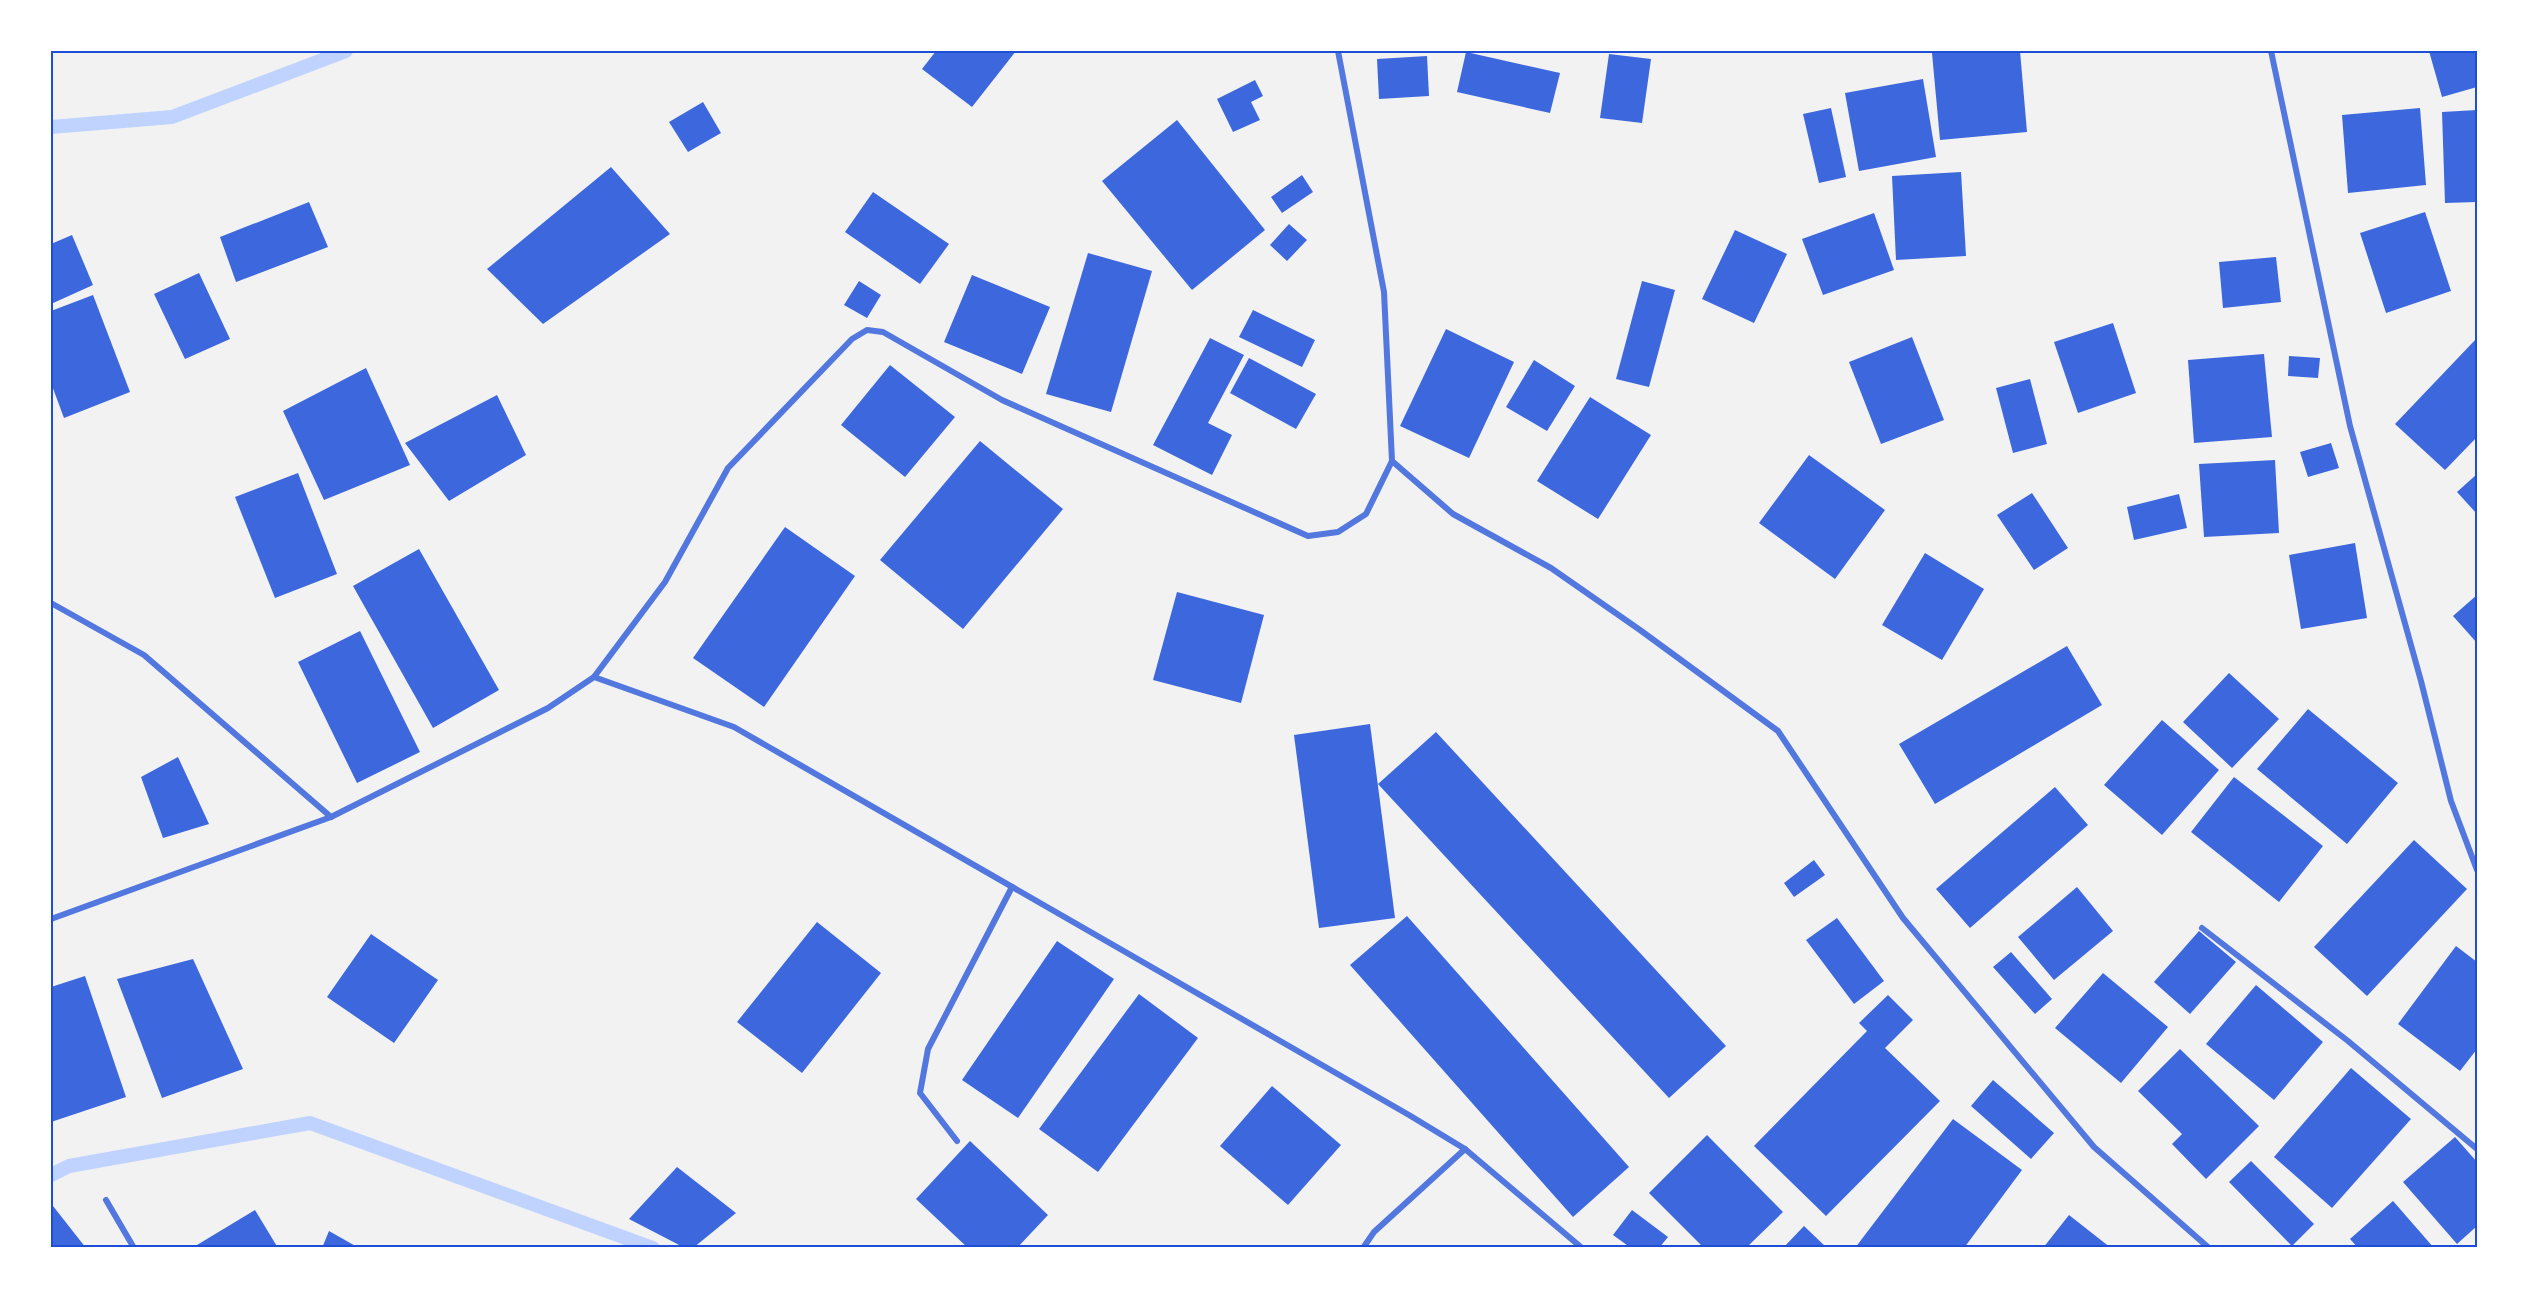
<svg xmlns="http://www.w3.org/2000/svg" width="2528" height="1299" font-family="Barlow,sans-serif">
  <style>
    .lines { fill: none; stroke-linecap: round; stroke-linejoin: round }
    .stream { stroke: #bfd3fe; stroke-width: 14 }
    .building { fill: #3d67dc }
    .minor { stroke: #5277de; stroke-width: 6 }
    .neatline { fill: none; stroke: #1d4ed8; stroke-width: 2 }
  </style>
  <rect width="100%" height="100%" fill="#f2f2f2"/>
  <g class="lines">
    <!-- stream -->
    <g class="stream">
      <polyline points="51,127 172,117 346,51"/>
      <polyline points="51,1175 69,1166 310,1123 653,1248"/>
    </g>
  </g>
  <!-- building -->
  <g class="building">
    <polygon points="936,51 1016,51 972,107 922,69"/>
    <polygon points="1947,51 2020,51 2027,132 1940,140 1932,53"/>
    <polygon points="2429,51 2477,51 2477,87 2442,97"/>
    <polygon points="1466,52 1560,73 1550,113 1457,92"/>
    <polygon points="1609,54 1651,59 1642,123 1600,118"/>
    <polygon points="1427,56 1429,96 1379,99 1377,59"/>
    <polygon points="1923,79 1936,157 1859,171 1845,93"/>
    <polygon points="1255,80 1263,96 1251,102 1260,120 1233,132 1217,99"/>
    <polygon points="703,102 721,133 688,152 669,122"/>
    <polygon points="1831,108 1846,177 1819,183 1803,114"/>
    <polygon points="2420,108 2426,185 2348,193 2342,115"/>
    <polygon points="2477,110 2477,202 2445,203 2442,112"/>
    <polygon points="1177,120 1265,230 1192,290 1102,181"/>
    <polygon points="611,167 670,234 543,324 487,269"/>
    <polygon points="1961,172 1966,256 1896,260 1892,176"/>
    <polygon points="1302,175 1313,192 1282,213 1271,197"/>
    <polygon points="873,192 949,244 920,284 845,232"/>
    <polygon points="309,202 328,247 236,282 220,237"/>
    <polygon points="2425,212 2451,291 2386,313 2360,233"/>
    <polygon points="1874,213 1894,270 1823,295 1802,239"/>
    <polygon points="1289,224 1307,240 1287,261 1270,245"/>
    <polygon points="1735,230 1787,254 1754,323 1702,299"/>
    <polygon points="72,235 93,285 51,304 51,244"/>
    <polygon points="1088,253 1152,271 1111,412 1046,394"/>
    <polygon points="2276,257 2281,302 2223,308 2219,262"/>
    <polygon points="199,273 230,339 185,359 154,294"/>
    <polygon points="972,275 1050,307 1022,374 944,342"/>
    <polygon points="859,281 881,295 867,318 844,305"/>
    <polygon points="1642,281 1675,290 1649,387 1616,379"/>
    <polygon points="93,295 130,392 64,418 51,383 51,311"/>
    <polygon points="1253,310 1315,340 1302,367 1239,337"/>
    <polygon points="2113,323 2136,393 2078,413 2054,342"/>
    <polygon points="1446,329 1514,362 1469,458 1400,426"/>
    <polygon points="1912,337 1944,420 1881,444 1849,362"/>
    <polygon points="1210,338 1244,355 1208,423 1232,435 1212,475 1153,445"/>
    <polygon points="2477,338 2477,437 2445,470 2395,424"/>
    <polygon points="2264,354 2272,437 2194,443 2188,360"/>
    <polygon points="2289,356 2320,358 2318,378 2288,376"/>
    <polygon points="1249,358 1316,394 1296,429 1230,393"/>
    <polygon points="1534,360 1575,386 1547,431 1506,407"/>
    <polygon points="890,365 955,417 905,477 841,425"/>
    <polygon points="366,368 410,465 324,500 283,411"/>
    <polygon points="2030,379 2047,444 2013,453 1996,388"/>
    <polygon points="497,395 526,455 449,501 405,443"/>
    <polygon points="1590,397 1651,435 1598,519 1537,481"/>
    <polygon points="980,441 1063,509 963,629 880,560"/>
    <polygon points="2331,443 2339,468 2308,477 2300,452"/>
    <polygon points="1809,455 1885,510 1835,579 1759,523"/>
    <polygon points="2275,460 2279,533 2204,537 2199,464"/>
    <polygon points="298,473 337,574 275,598 235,497"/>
    <polygon points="2477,474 2477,514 2457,492"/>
    <polygon points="2032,493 2068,548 2034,570 1997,515"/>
    <polygon points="2179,494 2187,528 2134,540 2127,507"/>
    <polygon points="785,527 855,576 764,707 693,658"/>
    <polygon points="2355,543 2367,618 2301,629 2289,555"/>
    <polygon points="419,549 499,690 433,728 353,586"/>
    <polygon points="1925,553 1984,589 1942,660 1882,625"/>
    <polygon points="1177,592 1264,615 1241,703 1153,680"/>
    <polygon points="2477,595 2477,643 2453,616"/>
    <polygon points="360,631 420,752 357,783 298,662"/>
    <polygon points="2067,646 2102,705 1935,804 1899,744"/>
    <polygon points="2229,673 2279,719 2232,768 2183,722"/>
    <polygon points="2308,709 2398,783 2347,844 2257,769"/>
    <polygon points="2162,720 2219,770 2162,835 2104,785"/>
    <polygon points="1370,724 1395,918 1319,928 1294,735"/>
    <polygon points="1436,732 1726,1046 1669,1098 1378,784"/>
    <polygon points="178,757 209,824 163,838 141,777"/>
    <polygon points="2234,777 2323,846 2279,902 2191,832"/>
    <polygon points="2055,787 2088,825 1970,928 1936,889"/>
    <polygon points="2414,840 2467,889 2367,996 2314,947"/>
    <polygon points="1814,860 1825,875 1794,897 1784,883"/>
    <polygon points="2077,887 2113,931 2054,980 2018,937"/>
    <polygon points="1407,916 1629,1167 1573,1217 1350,965"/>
    <polygon points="1837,918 1884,981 1854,1004 1806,940"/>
    <polygon points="817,922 881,973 802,1073 737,1022"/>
    <polygon points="2199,931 2236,962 2190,1014 2154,982"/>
    <polygon points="371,934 438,980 394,1043 327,997"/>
    <polygon points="1057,941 1114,979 1018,1118 962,1080"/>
    <polygon points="2456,946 2477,962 2477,1049 2460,1071 2398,1024"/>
    <polygon points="2011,952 2052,999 2035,1014 1993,967"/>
    <polygon points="193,959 243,1069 162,1098 117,979"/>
    <polygon points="2103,973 2168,1027 2121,1083 2055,1028"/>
    <polygon points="85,976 126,1097 51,1122 51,987"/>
    <polygon points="2256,985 2323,1042 2274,1100 2206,1044"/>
    <polygon points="1139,994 1198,1038 1098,1172 1039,1129"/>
    <polygon points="1888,995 1913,1020 1885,1048 1940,1101 1826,1216 1754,1146 1867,1031 1859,1023"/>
    <polygon points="2180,1049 2259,1126 2206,1179 2172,1144 2182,1134 2138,1091"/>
    <polygon points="2351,1068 2411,1119 2332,1208 2274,1157"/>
    <polygon points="1993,1080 2054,1133 2031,1159 1971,1106"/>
    <polygon points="1272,1086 1341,1145 1288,1205 1220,1146"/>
    <polygon points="1953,1119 2022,1170 1964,1248 1855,1248"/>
    <polygon points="1707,1135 1783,1212 1746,1248 1704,1248 1649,1193"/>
    <polygon points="2455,1137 2477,1162 2477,1226 2457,1244 2403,1182"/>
    <polygon points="970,1141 1048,1215 1017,1248 968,1248 916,1199"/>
    <polygon points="2251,1161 2314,1224 2292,1246 2229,1182"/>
    <polygon points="677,1167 736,1213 693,1248 685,1248 629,1219"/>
    <polygon points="2393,1201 2434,1248 2358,1248 2350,1239"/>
    <polygon points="53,1206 86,1248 51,1248 51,1207"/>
    <polygon points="255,1210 278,1248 192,1248"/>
    <polygon points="1632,1210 1668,1237 1659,1248 1631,1248 1613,1235"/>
    <polygon points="2069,1215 2111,1248 2043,1248"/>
    <polygon points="1804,1226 1827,1248 1783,1248"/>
    <polygon points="329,1231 359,1248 322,1248"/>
  </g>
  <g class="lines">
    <!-- minor -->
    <g class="minor">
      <polyline points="2271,51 2350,426 2421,681 2451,801 2477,870"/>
      <polyline points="1392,461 1453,514 1551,568 1640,630 1778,731 1903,918 2094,1147 2209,1248"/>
      <polyline points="51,603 144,655 331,817"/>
      <polyline points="594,677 734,727 1409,1115 1465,1149 1582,1248"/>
      <polyline points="51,919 331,817 548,708 594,677 665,582 728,468 852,339 867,330 883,332 1002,400 1308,536 1338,532 1366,514 1392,461 1384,292 1338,51"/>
      <polyline points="2202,928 2348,1041 2477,1149"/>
      <polyline points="957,1141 920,1093 928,1049 1012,887"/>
      <polyline points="106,1200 134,1248"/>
      <polyline points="1363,1248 1374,1232 1465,1149"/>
    </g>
  </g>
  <!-- border -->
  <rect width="2528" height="1299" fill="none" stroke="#ffffff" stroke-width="105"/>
  <rect x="52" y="52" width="2424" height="1194" class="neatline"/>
</svg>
